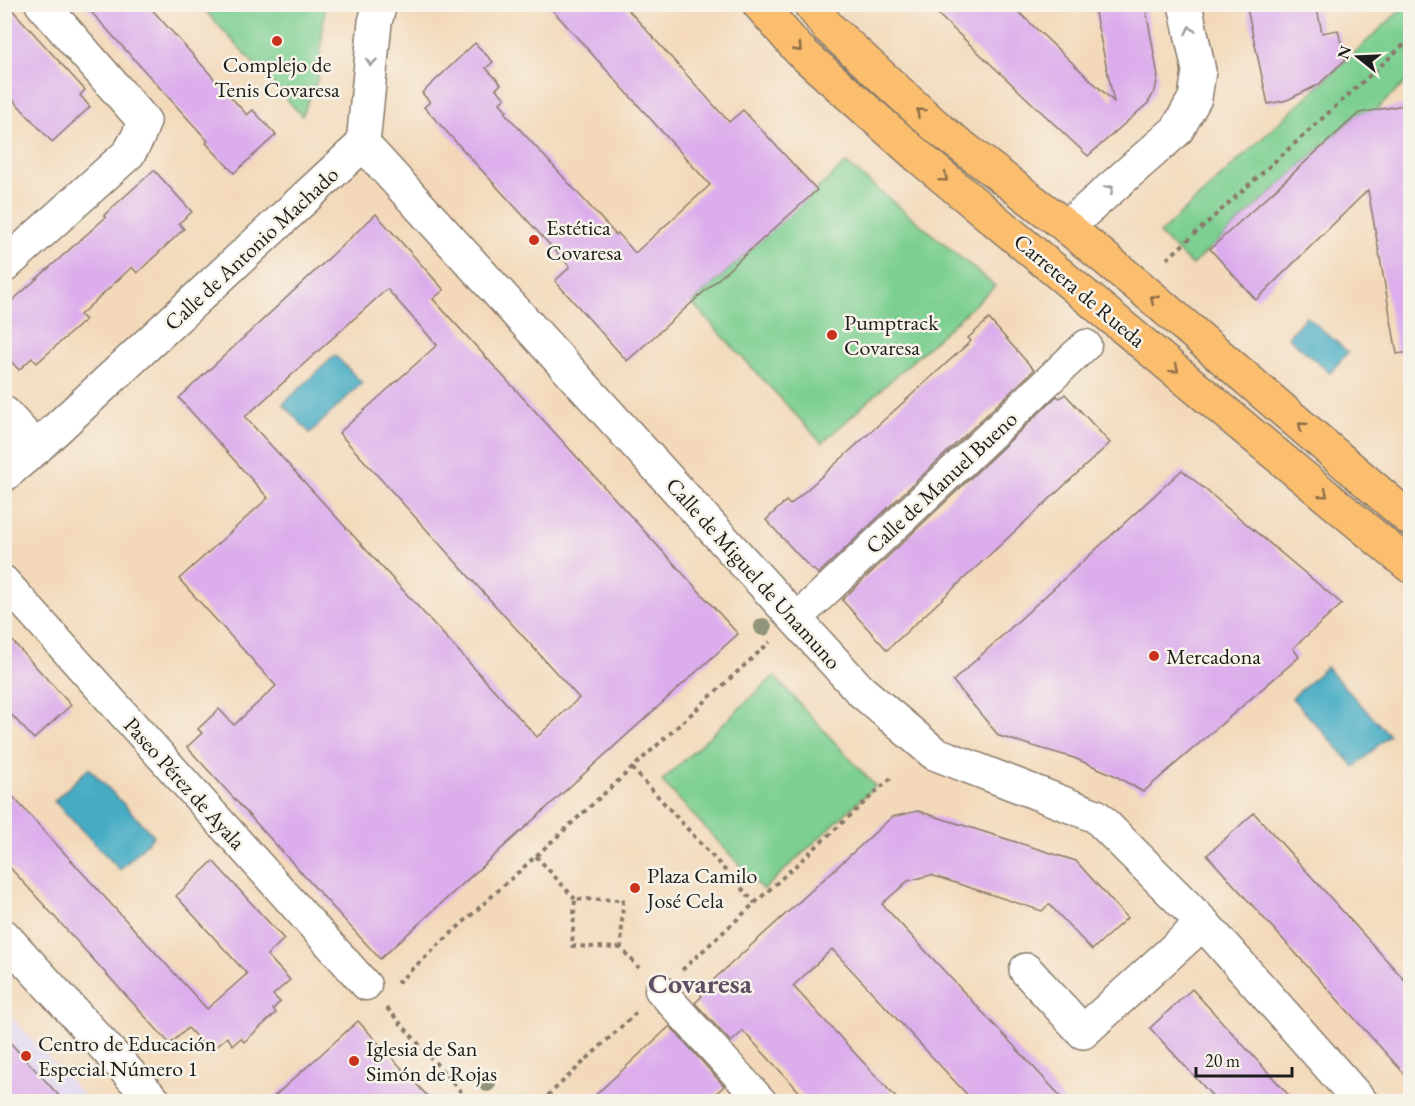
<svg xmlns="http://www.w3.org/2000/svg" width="1415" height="1106" font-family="'EB Garamond',serif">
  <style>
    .built { fill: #e1d4f4 }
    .green { fill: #7ccf91; stroke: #4c7656; stroke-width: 1.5 }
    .water { fill: #44acc4; stroke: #306470; stroke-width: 1.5 }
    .building { fill: #dcadec; fill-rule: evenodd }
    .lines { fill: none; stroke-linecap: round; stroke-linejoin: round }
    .pedestrian-casing { stroke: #887a6b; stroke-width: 33 }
    .minor-casing { stroke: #887a6b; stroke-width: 36 }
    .primary-casing { stroke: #887a6b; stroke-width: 36 }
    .path { stroke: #887a6b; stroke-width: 4; stroke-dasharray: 4.5 4.5; stroke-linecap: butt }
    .pedestrian { stroke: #fff; stroke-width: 30 }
    .minor { stroke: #fff; stroke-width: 33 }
    .primary { stroke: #fbbe6e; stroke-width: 33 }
    .tree { fill: #8f947a }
    .oneway { stroke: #999 }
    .oneway2 { stroke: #8c6d45 }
    .poi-dot { fill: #c8321e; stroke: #f7f3e8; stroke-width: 2 }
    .labels { text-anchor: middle; stroke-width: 5; stroke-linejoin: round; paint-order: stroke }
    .poi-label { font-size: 22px; fill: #1c1c1c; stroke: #f7f3e8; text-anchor: start }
    .street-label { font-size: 22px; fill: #1c1c1c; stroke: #f7f3e8 }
    .district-label { font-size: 28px; font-weight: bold; fill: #5f4f65; stroke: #f7f3e8 }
  </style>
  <rect width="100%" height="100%" fill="#f7f3e8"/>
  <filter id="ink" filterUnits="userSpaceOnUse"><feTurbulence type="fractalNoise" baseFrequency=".0167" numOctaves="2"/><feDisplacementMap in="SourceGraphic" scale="12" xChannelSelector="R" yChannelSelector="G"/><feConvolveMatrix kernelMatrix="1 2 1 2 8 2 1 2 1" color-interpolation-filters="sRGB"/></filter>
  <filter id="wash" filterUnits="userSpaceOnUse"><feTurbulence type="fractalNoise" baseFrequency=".008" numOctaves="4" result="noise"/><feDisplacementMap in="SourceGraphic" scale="24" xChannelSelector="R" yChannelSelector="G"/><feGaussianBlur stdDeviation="1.35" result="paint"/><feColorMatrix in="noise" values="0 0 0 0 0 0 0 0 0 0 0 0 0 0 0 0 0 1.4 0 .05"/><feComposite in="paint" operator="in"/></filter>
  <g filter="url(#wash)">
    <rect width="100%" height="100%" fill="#f3d9ba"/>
    <!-- built -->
    <polygon class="built" points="5,1010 89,1101 5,1101"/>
    <!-- green -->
    <g class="green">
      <polygon points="200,5 325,5 318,78 302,116"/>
      <polygon points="1406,5 1410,5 1410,78 1375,111 1359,113 1192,265 1159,234"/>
      <polygon points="846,163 995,286 822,443 692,303"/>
      <polygon points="774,676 875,786 763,890 662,781"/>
    </g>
    <!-- water -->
    <g class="water">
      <polygon points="1306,316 1348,352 1330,373 1288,337"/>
      <polygon points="335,355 362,383 310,433 283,404"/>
      <polygon points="1326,667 1389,735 1355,767 1292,698"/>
      <polygon points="89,768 154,836 120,870 54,801"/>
    </g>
    <g id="blocks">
      <!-- building -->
      <g class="building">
        <polygon points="4,4 7,4 85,90 80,95 90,107 52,142 4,90"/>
        <polygon points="84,4 147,4 247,115 253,110 276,135 234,173 206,143 208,141"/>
        <polygon points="547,4 623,4 729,122 743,110 817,190 627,361 555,281 570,267 424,107 430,102 422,93 475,43 493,62 486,68 501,84 496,89 505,98 500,103 507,111 505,113 616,235 618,233 635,253 710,185"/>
        <polygon points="927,4 1010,4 1114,102 1093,4 1145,4 1158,76 1155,91 1148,103 1088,156"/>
        <polygon points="1246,4 1316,4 1322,33 1338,30 1345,60 1318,85 1287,100 1268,104"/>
        <polygon points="1410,104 1410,352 1397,354 1368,190 1256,300 1210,249 1359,113"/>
        <polygon points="154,170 192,212 179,223 184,229 137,273 132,267 80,315 85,320 37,363 32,358 19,370 4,354 4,308 106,217 104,215"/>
        <path d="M376 214 444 290 433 299 738 634 380 959 187 747 202 733 198 729 219 709 234 725 276 686 179 579 268 498 179 398ZM387 289 437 345 339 433 579 698 537 737 245 417Z"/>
        <polygon points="989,319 1034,370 818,574 813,569 812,570 766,520 786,501 790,505 971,341 968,338"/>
        <polygon points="1065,394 1110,443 887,650 842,600 1057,396 1060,398"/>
        <polygon points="1182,470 1342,604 1293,648 1299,657 1143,792 1114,775 1074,758 999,736 953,681"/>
        <polygon points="4,632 71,705 34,739 4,707"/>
        <polygon points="4,787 207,1009 247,974 176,896 213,861 284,939 267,955 290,980 273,995 280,1002 273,1009 276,1013 244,1042 241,1038 233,1045 227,1037 210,1052 188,1028 170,1044 4,861"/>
        <polygon points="918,811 1076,861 1127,918 1092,950 1049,904 1042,911 931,875 908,881 882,904 1065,1101 973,1101 832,949 793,986 899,1101 808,1101 743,1031 731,1042 695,1003 702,996 699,993 892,817"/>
        <polygon points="1254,813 1410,986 1410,1080 1207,855"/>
        <polygon points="1192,989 1275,1080 1294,1101 1217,1101 1150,1028"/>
        <polygon points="358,1021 432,1101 269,1101"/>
        <polygon points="670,1026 724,1086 708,1101 589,1101"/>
        <polygon points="4,1036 64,1101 4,1101"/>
      </g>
    </g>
  </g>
  <g filter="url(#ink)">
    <use href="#blocks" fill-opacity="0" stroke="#887a6b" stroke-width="1.5"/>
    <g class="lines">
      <!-- pedestrian casing -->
      <g class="pedestrian-casing">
        <g id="pedestrian">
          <polyline points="4,581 366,985"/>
          <polyline points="796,619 1086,345"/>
          <polyline points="660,990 762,1102"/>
        </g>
      </g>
      <!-- minor casing -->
      <g class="minor-casing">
        <g id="minor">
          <polyline points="363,144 860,690 934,753 1096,816 1203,923 1361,1102"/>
          <polyline points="1067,227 1177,130 1195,98 1199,71 1185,4"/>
          <polyline points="4,266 129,153 138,137 144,121 42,4"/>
          <polyline points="4,413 36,448"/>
          <polyline points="4,475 36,448 363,144 375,22 380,4"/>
          <polyline points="4,936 155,1102"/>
          <polyline points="1026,970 1083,1032 1203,923"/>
        </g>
      </g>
      <!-- primary casing -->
      <g class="primary-casing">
        <g id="primary">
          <polyline points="759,4 799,50 919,157 1410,566"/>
          <polyline points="810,4 828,27 939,129 1067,227 1140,287 1410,519"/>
        </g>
      </g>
      <!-- path -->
      <g class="path">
        <polyline points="1167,259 1410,39"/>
        <polyline points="632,768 755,903"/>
        <polyline points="536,856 575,899"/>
        <polyline points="621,948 572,946 575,899 623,900 621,948 639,968"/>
        <polyline points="682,970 892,777"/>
        <polyline points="397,983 770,642"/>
        <polyline points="387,1008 470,1102"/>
        <polyline points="541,1102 637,1012"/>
      </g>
      <!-- pedestrian -->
      <use href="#pedestrian" class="pedestrian"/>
      <!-- minor -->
      <use href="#minor" class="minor"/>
      <!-- primary -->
      <use href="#primary" class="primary"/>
    </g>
    <!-- trees -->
    <g class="tree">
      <circle cx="763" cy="627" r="9"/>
      <circle cx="487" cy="1083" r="9"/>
    </g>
    <!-- one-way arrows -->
    <defs><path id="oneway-chevron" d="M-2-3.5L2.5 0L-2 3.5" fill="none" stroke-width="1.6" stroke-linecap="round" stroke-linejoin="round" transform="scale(1.5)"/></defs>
    <g class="oneway">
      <use href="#oneway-chevron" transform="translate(1190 30) rotate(-102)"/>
      <use href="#oneway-chevron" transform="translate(371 62) rotate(96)"/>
      <use href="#oneway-chevron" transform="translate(1110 189) rotate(-41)"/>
    </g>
    <g class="oneway2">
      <use href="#oneway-chevron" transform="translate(798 48) rotate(46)"/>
      <use href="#oneway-chevron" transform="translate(920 112) rotate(-137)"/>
      <use href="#oneway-chevron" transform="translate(944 178) rotate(40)"/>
      <use href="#oneway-chevron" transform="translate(1154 299) rotate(-139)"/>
      <use href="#oneway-chevron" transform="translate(1175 369) rotate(40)"/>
      <use href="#oneway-chevron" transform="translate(1302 426) rotate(-139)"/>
      <use href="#oneway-chevron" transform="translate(1324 494) rotate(40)"/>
    </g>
  </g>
  <!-- markers -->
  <g class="poi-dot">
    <circle cx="277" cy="41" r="6"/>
    <circle cx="534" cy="240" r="6"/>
    <circle cx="832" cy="335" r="6"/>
    <circle cx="1154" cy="656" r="6"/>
    <circle cx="635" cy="888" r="6"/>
    <circle cx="26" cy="1056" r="6"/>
    <circle cx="354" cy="1061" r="6"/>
  </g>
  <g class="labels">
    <!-- poi labels -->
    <g class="poi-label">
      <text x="277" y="72" text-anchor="middle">Complejo de<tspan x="277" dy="25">Tenis Covaresa</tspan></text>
      <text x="546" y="235">Estética<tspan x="546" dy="25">Covaresa</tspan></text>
      <text x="844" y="330">Pumptrack<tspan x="844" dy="25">Covaresa</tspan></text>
      <text x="1166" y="664">Mercadona</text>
      <text x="647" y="883">Plaza Camilo<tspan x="647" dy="25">José Cela</tspan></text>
      <text x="38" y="1051">Centro de Educación<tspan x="38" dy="25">Especial Número 1</tspan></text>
      <text x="366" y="1056">Iglesia de San<tspan x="366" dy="25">Simón de Rojas</tspan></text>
    </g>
    <!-- street labels -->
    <g class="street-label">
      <text transform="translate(251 248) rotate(-43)" y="8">Calle de Antonio Machado</text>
      <text transform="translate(1080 290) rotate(40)" y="8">Carretera de Rueda</text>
      <text transform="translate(941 482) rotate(-43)" y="8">Calle de Manuel Bueno</text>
      <text transform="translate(754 573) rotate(48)" y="8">Calle de Miguel de Unamuno</text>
      <text transform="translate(185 783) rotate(48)" y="8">Paseo Pérez de Ayala</text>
    </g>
    <!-- district labels -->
    <g class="district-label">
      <text x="700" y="993">Covaresa</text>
    </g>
  </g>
  <!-- margin -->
  <rect width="1415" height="1106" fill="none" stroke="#f7f3e8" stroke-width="24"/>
  <!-- north arrow -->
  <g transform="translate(1358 57) rotate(288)" stroke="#f7f3e8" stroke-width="4.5" paint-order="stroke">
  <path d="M0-4.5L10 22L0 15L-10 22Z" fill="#1c1c1c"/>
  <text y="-9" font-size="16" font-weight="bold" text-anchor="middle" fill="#1c1c1c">N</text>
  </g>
  <!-- scale -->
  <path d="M1196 1067v9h96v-9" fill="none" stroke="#1c1c1c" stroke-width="3"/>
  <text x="1205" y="1067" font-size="18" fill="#1c1c1c" stroke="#f7f3e8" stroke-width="4.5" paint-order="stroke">20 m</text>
</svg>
